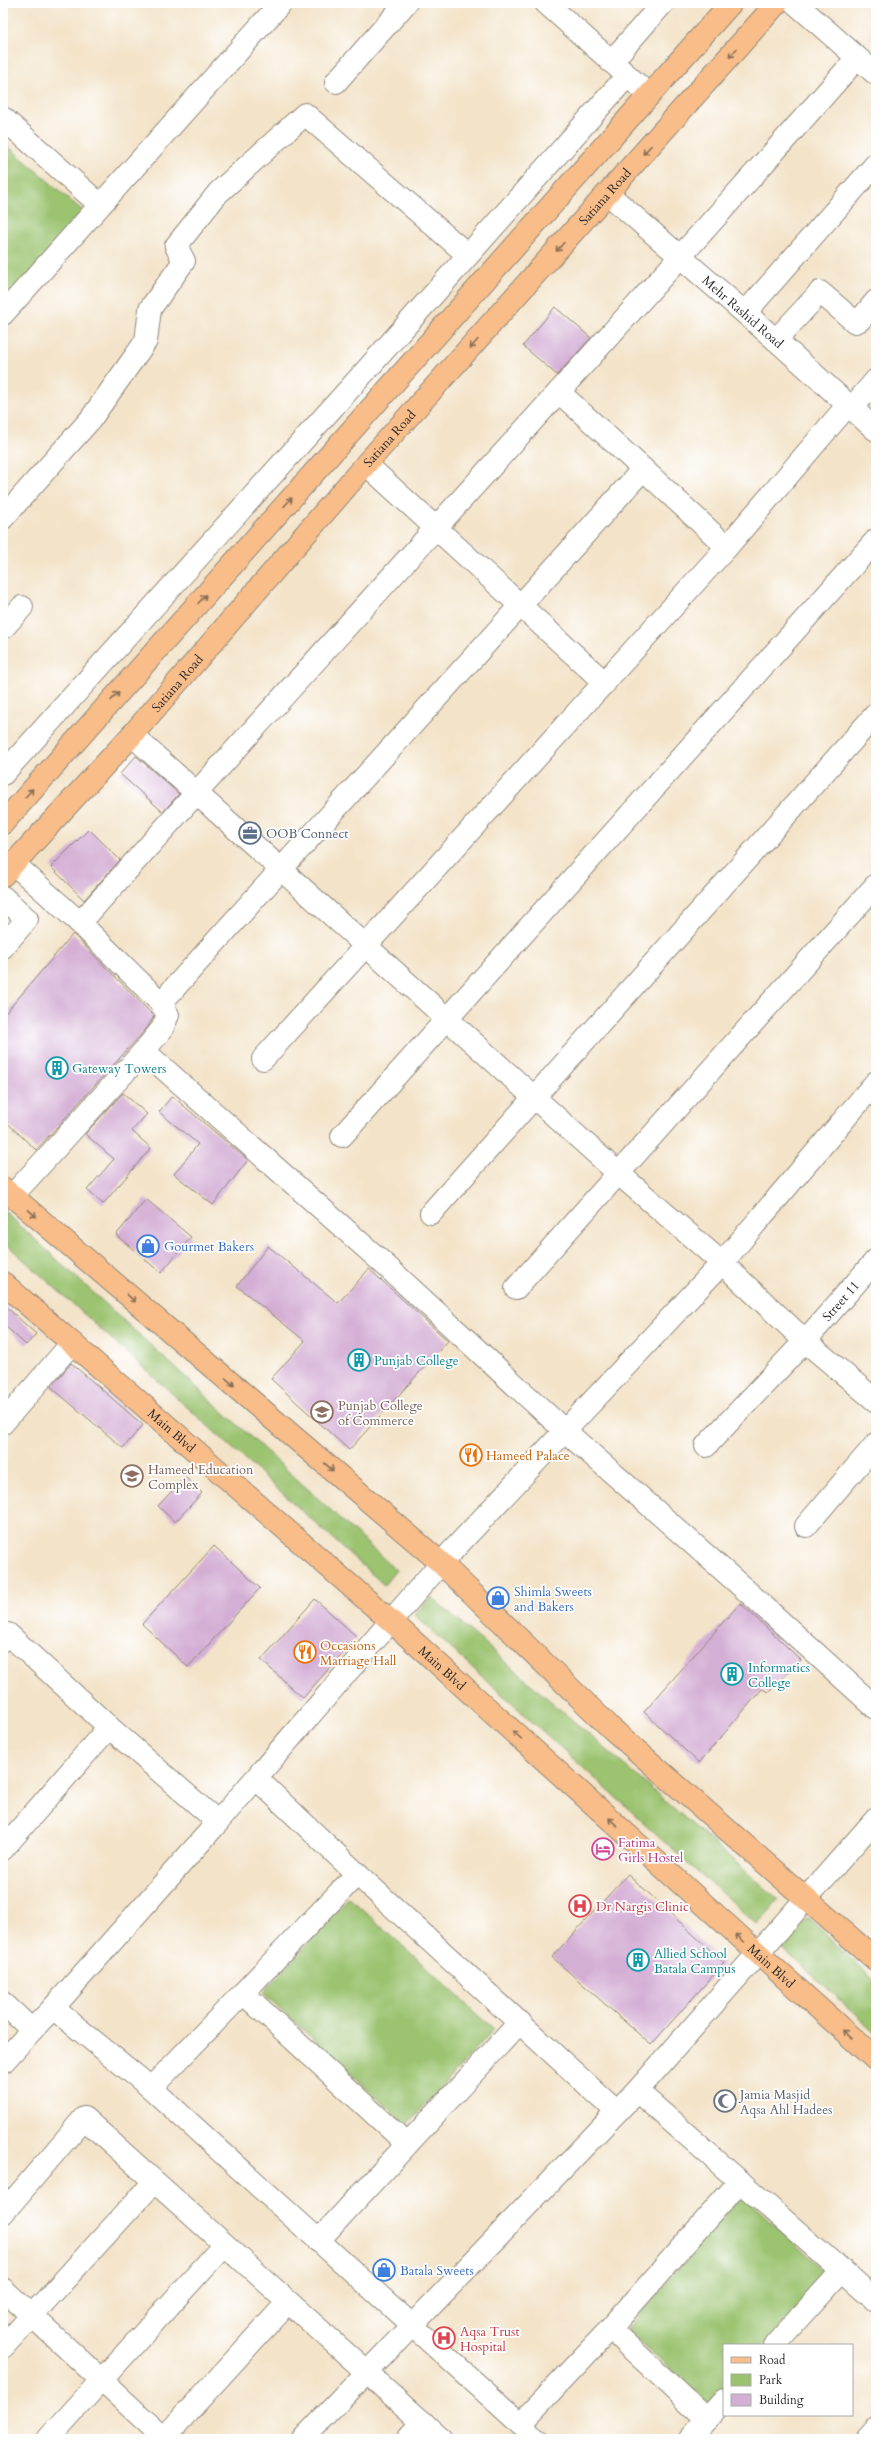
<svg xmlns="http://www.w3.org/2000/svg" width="879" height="2442" font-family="Cardo,serif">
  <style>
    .green { fill: #9bc36f; stroke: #63774d }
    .building { fill: #d4afd5 }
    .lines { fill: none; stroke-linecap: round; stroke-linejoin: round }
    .minor-casing { stroke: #8f877a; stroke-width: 24 }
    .major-casing { stroke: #8f877a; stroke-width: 24 }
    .minor { stroke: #fff; stroke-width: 22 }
    .major { stroke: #f8bd89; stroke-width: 22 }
    .oneway { stroke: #876d55 }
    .labels { text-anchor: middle; stroke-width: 3.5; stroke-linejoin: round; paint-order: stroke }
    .street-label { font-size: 13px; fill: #2b2b2b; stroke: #fff }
    .service-label { font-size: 13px; fill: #4e5e75; stroke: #fff; text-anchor: start }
    .culture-label { font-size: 13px; fill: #0d838f; stroke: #fff; text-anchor: start }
    .shop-label { font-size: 13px; fill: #366cbe; stroke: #fff; text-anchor: start }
    .education-label { font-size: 13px; fill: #785e54; stroke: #fff; text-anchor: start }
    .food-label { font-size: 13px; fill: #c56008; stroke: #fff; text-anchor: start }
    .hotel-label { font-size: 13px; fill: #b23c85; stroke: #fff; text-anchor: start }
    .health-label { font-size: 13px; fill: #be3a42; stroke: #fff; text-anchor: start }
    .worship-label { font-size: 13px; fill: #5b616d; stroke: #fff; text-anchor: start }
  </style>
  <rect width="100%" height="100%" fill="#fff"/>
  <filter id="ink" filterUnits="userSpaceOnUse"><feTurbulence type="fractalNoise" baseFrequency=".025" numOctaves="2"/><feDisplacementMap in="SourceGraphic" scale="8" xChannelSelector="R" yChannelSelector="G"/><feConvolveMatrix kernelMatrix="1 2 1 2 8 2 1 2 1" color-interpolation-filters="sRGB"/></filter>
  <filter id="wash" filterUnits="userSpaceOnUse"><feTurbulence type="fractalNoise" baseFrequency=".012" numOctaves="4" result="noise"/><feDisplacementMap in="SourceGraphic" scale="16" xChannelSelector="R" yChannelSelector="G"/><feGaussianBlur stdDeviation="0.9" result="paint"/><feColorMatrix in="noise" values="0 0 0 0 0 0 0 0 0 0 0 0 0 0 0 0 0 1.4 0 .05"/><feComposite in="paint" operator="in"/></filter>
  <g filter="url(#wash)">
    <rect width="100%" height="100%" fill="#f3e3c8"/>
    <!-- green -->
    <g class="green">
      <polygon points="3,142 84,212 3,306"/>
      <polygon points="3,1210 396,1570 384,1585 3,1241"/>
      <polygon points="431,1597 779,1900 756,1924 414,1615"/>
      <polygon points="349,1897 494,2029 407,2125 263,1993"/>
      <polygon points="808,1918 876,1982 876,2033 781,1947"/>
      <polygon points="741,2195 828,2274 764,2345 724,2345 724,2389 710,2405 626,2330"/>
    </g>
    <g id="blocks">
      <!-- building -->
      <g class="building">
        <polygon points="555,307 591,338 557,375 523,346"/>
        <polygon points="136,756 179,794 163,812 120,774"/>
        <polygon points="89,829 120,860 84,900 51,867"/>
        <polygon points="73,934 154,1016 147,1028 36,1150 3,1119 3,1016"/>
        <polygon points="123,1093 147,1114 132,1131 151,1148 103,1204 87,1190 114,1159 85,1134"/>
        <polygon points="172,1096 248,1160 213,1205 174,1174 198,1144 159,1112"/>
        <polygon points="146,1199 191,1237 161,1273 116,1235"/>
        <polygon points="268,1246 338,1303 369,1269 448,1341 349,1450 271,1379 305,1341 237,1286"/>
        <polygon points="3,1304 36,1334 26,1345 3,1324"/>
        <polygon points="71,1363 143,1425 123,1448 51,1387"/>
        <polygon points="185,1477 202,1493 175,1522 158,1506"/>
        <polygon points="214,1546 260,1588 188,1667 142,1624"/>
        <polygon points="315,1599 357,1637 303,1698 261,1660"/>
        <polygon points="740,1603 801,1660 768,1692 762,1689 699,1763 644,1712"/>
        <polygon points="628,1874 724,1963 651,2045 552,1957"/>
      </g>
    </g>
  </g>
  <g filter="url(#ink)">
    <use href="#blocks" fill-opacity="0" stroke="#8f877a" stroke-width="1"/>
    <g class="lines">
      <!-- minor casing -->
      <g class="minor-casing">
        <g id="minor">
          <polyline points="546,3 649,95"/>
          <polyline points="795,3 876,74"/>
          <polyline points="611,62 663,3"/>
          <polyline points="336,82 406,3"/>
          <polyline points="3,118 99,204"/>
          <path id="s1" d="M608 194 776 340 876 430"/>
          <polyline points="745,313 876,164"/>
          <polyline points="3,314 281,3"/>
          <polyline points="776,340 820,292 855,322 860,320 876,301"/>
          <polyline points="851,409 876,380"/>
          <polyline points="366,464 605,683"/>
          <polyline points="643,469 727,547"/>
          <polyline points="3,518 90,420 146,341 150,309 184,261 176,246 218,193 305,114 468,255"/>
          <polyline points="3,628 22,607"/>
          <polyline points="132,735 618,1173 722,1263 805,1341 876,1401"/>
          <polyline points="3,774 370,366 627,76"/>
          <polyline points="3,897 27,919 3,947"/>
          <path d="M80 923C338 633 601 349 857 58"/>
          <path d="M161 1003C320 824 483 649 643 469L559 392"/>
          <polyline points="144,1051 383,1263 565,1431 749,1593 876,1708"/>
          <polyline points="263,1059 727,547 847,406"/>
          <polyline points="342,1136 876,540"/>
          <polyline points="12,1196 144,1051 162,1029 168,1015 161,1003 80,923 13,863"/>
          <polyline points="431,1213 876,714"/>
          <polyline points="516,1288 876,885"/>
          <polyline points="3,1423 72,1343"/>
          <path id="s2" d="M706 1446 805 1341 876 1260"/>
          <polyline points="806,1526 876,1444"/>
          <polyline points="3,1640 8,1634 109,1727 218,1822 53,2008 32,2030 3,2003"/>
          <polyline points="257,1779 357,1874 616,2111"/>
          <polyline points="218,1822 441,1563 722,1263 876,1082"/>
          <polyline points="3,1849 109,1727"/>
          <polyline points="357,1874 243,1993 407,2144"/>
          <polyline points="53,2008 151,2088 537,2439"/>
          <polyline points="3,2062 32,2030"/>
          <polyline points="151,2088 243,1993"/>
          <polyline points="637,2091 876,2301"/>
          <polyline points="3,2213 84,2118 441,2439"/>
          <polyline points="318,2241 520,2022"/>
          <polyline points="3,2289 165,2439"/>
          <polyline points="610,2329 707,2419"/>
          <polyline points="775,2345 842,2271"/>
          <polyline points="3,2347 154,2182"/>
          <polyline points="520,2424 610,2329 740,2181"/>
          <polyline points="48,2439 224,2245"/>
          <polyline points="163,2439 288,2302"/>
          <polyline points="303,2439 637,2091 876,1819"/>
          <polyline points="408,2439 423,2422"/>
          <polyline points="689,2439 724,2400"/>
          <polyline points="866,2439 876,2428"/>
        </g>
      </g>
      <!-- major casing -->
      <g class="major-casing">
        <g id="major">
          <polyline points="3,823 731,3"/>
          <path id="s3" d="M3 875 132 735 366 464 777 3"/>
          <polyline points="3,1188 441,1563 612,1729 876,1960"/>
          <path id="s4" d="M3 1283 392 1622 876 2060"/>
        </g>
      </g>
      <!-- minor -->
      <use href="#minor" class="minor"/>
      <!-- major -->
      <use href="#major" class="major"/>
    </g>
    <!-- one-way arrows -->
    <defs><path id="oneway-shaft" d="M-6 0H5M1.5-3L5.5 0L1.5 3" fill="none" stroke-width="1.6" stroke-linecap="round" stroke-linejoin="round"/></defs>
    <g class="oneway">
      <use href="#oneway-shaft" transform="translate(733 53) rotate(132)"/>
      <use href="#oneway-shaft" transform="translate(647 150) rotate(132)"/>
      <use href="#oneway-shaft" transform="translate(560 247) rotate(132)"/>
      <use href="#oneway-shaft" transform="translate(474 344) rotate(132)"/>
      <use href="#oneway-shaft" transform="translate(288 502) rotate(-48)"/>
      <use href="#oneway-shaft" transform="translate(202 599) rotate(-48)"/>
      <use href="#oneway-shaft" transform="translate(115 696) rotate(-48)"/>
      <use href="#oneway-shaft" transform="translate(29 793) rotate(-48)"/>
      <use href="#oneway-shaft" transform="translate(32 1213) rotate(41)"/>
      <use href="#oneway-shaft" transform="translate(131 1298) rotate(41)"/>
      <use href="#oneway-shaft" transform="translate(230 1382) rotate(41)"/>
      <use href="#oneway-shaft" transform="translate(329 1467) rotate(41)"/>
      <use href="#oneway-shaft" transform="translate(517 1735) rotate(-138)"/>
      <use href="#oneway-shaft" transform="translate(613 1822) rotate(-138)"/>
      <use href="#oneway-shaft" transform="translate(740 1938) rotate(-138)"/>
      <use href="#oneway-shaft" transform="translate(847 2034) rotate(-138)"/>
    </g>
  </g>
  <!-- icons -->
  <defs>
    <g id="office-ring" transform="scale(1.15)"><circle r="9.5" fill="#fff" stroke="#5c6f8a" stroke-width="1.5"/><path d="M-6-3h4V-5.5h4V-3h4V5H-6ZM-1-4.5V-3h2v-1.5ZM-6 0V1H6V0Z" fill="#5c6f8a"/></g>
    <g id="building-ring" transform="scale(1.15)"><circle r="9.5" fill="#fff" stroke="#0f9aa8" stroke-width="1.5"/><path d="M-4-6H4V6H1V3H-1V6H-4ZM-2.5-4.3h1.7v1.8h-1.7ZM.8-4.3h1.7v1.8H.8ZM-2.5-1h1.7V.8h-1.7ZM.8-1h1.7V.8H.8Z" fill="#0f9aa8"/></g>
    <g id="shop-ring" transform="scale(1.15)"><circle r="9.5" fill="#fff" stroke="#3f7fe0" stroke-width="1.5"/><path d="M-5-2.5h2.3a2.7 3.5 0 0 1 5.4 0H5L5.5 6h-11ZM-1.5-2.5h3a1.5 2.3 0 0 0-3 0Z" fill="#3f7fe0"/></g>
    <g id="university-ring" transform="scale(1.15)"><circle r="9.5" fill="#fff" stroke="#8d6e63" stroke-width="1.5"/><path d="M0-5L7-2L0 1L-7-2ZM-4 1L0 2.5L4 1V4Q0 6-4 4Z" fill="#8d6e63"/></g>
    <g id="restaurant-ring" transform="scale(1.15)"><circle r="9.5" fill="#fff" stroke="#e8710a" stroke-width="1.5"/><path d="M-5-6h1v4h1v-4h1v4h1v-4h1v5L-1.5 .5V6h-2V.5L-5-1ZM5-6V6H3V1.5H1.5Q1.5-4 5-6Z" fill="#e8710a"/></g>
    <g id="school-ring" transform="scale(1.15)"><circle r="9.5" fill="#fff" stroke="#8d6e63" stroke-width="1.5"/><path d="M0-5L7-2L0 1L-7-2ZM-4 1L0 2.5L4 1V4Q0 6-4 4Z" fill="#8d6e63"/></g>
    <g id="hotel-ring" transform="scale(1.15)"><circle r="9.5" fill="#fff" stroke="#d1479c" stroke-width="1.5"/><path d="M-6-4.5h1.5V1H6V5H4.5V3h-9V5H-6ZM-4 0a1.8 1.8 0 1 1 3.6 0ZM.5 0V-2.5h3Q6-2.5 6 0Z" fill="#d1479c"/></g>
    <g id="hospital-ring" transform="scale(1.15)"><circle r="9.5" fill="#fff" stroke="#e0444e" stroke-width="1.5"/><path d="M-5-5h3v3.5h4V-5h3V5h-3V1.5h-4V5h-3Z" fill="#e0444e"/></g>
    <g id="mosque-ring" transform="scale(1.15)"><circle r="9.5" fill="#fff" stroke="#6b7280" stroke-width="1.5"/><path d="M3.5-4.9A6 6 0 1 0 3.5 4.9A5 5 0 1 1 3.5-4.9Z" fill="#6b7280"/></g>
  </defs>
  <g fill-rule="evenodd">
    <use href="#office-ring" x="250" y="833"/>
    <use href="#building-ring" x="57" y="1068"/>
    <use href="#shop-ring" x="148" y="1246"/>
    <use href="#building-ring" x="359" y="1360"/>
    <use href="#university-ring" x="322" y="1412"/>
    <use href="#restaurant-ring" x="471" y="1455"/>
    <use href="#school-ring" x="132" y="1476"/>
    <use href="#shop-ring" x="498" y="1598"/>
    <use href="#restaurant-ring" x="305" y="1652"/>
    <use href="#building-ring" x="732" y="1674"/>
    <use href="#hotel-ring" x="603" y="1849"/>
    <use href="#hospital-ring" x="580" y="1906"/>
    <use href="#building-ring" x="638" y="1960"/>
    <use href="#mosque-ring" x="725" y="2101"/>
    <use href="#shop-ring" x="384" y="2270"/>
    <use href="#hospital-ring" x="444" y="2338"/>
  </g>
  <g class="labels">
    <!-- street labels -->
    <g class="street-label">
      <text dy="5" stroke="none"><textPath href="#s3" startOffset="907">Satiana Road</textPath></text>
      <text dy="5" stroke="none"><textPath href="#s1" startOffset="179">Mehr Rashid Road</textPath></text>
      <text dy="5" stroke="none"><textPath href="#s3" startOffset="583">Satiana Road</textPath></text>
      <text dy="5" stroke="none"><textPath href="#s3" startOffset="259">Satiana Road</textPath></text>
      <text dy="5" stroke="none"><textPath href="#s2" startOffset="198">Street 11</textPath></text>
      <text dy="5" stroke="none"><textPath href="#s4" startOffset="224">Main Blvd</textPath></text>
      <text dy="5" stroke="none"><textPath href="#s4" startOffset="584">Main Blvd</textPath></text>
      <text dy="5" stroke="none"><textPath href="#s4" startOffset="1028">Main Blvd</textPath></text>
    </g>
    <!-- service labels -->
    <g class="service-label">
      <text x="266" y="838">OOB Connect</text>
    </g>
    <!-- culture labels -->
    <g class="culture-label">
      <text x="72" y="1073">Gateway Towers</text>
      <text x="374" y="1365">Punjab College</text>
      <text x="748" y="1672">Informatics<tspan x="748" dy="15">College</tspan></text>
      <text x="654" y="1958">Allied School<tspan x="654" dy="15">Batala Campus</tspan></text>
    </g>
    <!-- shop labels -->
    <g class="shop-label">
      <text x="164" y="1251">Gourmet Bakers</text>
      <text x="514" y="1596">Shimla Sweets<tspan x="514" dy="15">and Bakers</tspan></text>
      <text x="400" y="2275">Batala Sweets</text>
    </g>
    <!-- education labels -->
    <g class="education-label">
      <text x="338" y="1410">Punjab College<tspan x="338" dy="15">of Commerce</tspan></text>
      <text x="148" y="1474">Hameed Education<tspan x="148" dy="15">Complex</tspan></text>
    </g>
    <!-- food labels -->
    <g class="food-label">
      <text x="486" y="1460">Hameed Palace</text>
      <text x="320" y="1650">Occasions<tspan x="320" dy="15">Marriage Hall</tspan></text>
    </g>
    <!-- hotel labels -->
    <g class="hotel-label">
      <text x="618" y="1847">Fatima<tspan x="618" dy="15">Girls Hostel</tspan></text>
    </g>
    <!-- health labels -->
    <g class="health-label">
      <text x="596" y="1911">Dr Nargis Clinic</text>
      <text x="460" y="2336">Aqsa Trust<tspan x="460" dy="15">Hospital</tspan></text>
    </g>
    <!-- worship labels -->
    <g class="worship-label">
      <text x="740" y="2099">Jamia Masjid<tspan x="740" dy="15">Aqsa Ahl Hadees</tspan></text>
    </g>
  </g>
  <!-- margin -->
  <rect width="879" height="2442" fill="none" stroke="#fff" stroke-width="16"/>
  <!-- legend -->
  <rect x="723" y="2344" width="130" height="72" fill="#ffffff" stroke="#aaaaaa"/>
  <rect x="731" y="2357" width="20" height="6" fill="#f8bd89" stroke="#aaaaaa"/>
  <text x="759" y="2364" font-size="12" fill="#2b2b2b">Road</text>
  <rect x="731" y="2374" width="20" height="12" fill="#9bc36f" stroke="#aaaaaa"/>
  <text x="759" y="2384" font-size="12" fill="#2b2b2b">Park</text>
  <rect x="731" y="2394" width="20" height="12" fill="#d4afd5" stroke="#aaaaaa"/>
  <text x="759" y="2404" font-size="12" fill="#2b2b2b">Building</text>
</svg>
